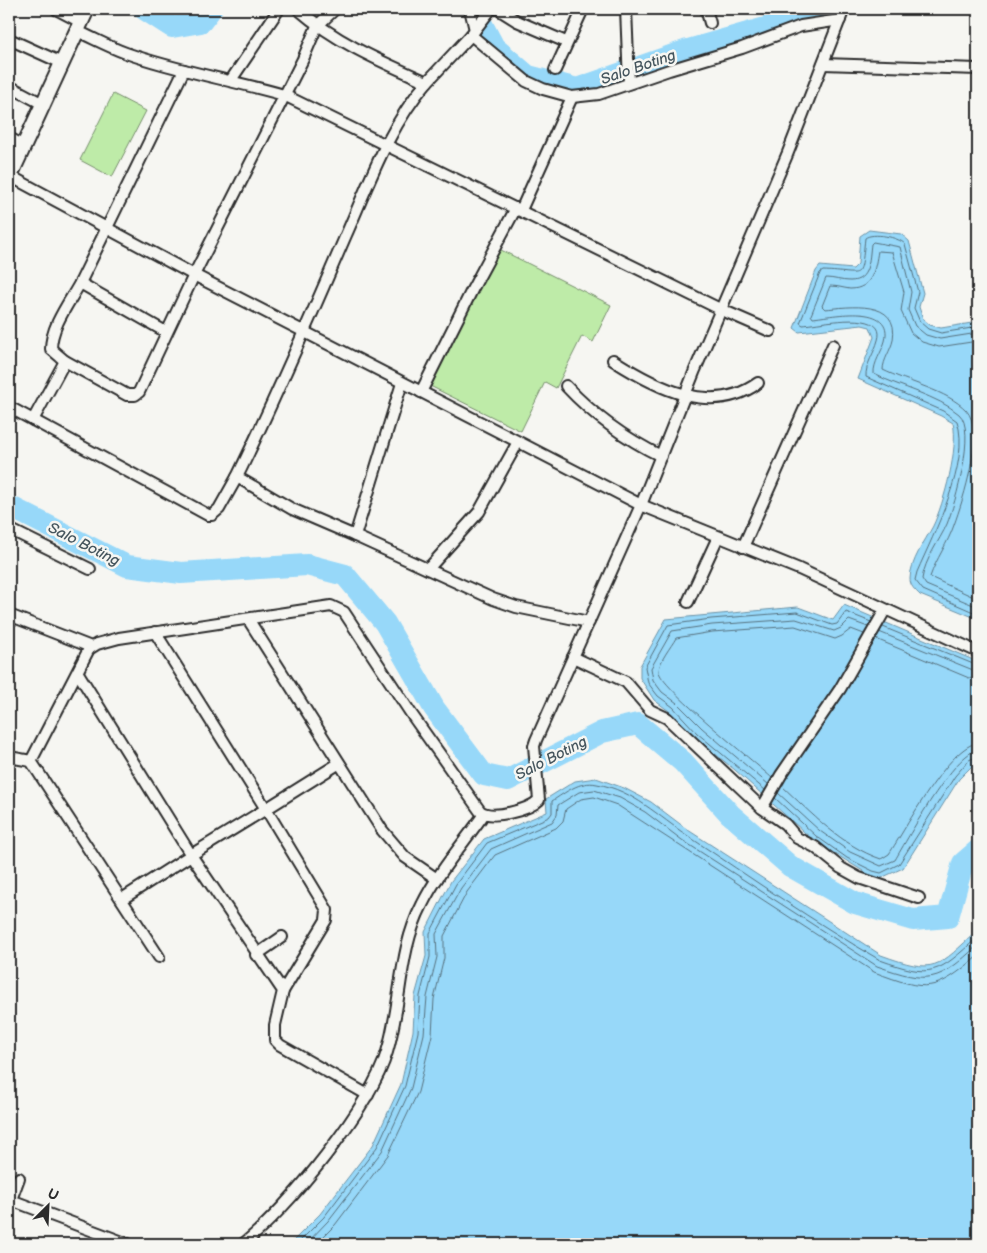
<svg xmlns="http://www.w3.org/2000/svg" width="987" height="1253" font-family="'Balsamiq Sans',sans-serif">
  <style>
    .green { fill: #beeba8; stroke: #748b6a }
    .water { fill: #97d8f9; stroke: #6c93a7 }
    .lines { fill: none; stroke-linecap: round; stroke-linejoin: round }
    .shore { stroke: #56707d; stroke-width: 1 }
    .river { stroke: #97d8f9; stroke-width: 22 }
    .street-casing { stroke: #2b2b2b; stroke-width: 14 }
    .secondary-casing { stroke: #2b2b2b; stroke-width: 18 }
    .street { stroke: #f6f6f2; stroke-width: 10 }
    .secondary { stroke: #f6f6f2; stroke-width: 14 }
    .labels { text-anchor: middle; stroke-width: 5; stroke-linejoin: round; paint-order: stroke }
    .water-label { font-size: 15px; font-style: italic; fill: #46565e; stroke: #f6f6f2 }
  </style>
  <rect width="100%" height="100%" fill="#f6f6f2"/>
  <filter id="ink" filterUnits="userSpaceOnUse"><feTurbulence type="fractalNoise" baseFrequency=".02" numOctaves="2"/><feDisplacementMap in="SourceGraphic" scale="10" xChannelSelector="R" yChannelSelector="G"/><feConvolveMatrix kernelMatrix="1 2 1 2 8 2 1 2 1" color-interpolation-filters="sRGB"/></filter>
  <g filter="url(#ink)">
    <!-- green -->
    <g class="green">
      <polygon points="113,94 146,111 112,177 80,160"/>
      <polygon points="497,248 611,305 593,342 582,336 556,388 545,382 521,431 428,385"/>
    </g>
    <!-- water -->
    <g class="water">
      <path d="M869 230 901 234 909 241 923 293 919 307 923 319 930 325 941 328 978 322V619L920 595C915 590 910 586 910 579 910 562 925 541 933 526 944 503 959 448 953 423L941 416 858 379 874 337 870 327 862 325 799 332 794 328 816 271 820 266 853 269 858 264 860 236Z"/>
      <polygon points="844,605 978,662 978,760 959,779 903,868 881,878 871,876 813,840 735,770 694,737 669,711 654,700 640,678 640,666 666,619 798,607 833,620"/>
      <path d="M596 778 624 788 651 802 688 830 881 955C936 975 937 968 978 930V1244H290L320 1214 373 1145 401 1084 413 1031 415 996 426 956 425 932 451 881 484 839 547 812 546 799 575 781Z"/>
    </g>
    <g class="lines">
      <!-- shore -->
      <g class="shore">
        <path d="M978 327 941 333 928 329 920 322 914 308 918 292 905 244C898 237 873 232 865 238 860 284 864 272 823 271L820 273 800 323 803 325C819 324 888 308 878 340 875 352 865 365 866 377L943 411 957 421C971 462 934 533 917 572L915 580 923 590 978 614"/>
        <path d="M978 333 940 339 926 335 915 326 908 310 911 292 900 247 873 242 871 244C869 259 870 281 850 281 841 281 834 278 826 278L811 315 813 318C832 316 895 302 885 341 882 352 873 363 874 374 899 387 938 396 959 414 977 429 955 504 947 524 939 542 925 559 922 579L926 585 978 607"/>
        <path d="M978 341 939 347 922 342 911 333 901 311 904 292 892 252 878 251C875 268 873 289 850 289 843 288 837 286 830 286L822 306 825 309C848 307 900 298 893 340 891 350 883 360 883 370 907 382 948 391 966 410 986 431 963 500 954 525 948 543 936 559 930 577L978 599"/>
        <polyline points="883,627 978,666"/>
        <polyline points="879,632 978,672"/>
        <polyline points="876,639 969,678 978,680"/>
        <path d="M772 778C756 763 658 685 659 671 659 661 671 647 676 638L712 632 795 626 835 639 842 636 851 629 864 634"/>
        <polyline points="768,784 702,728 677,703 662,692 653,680 651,668 672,631 712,625 796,619 834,631 841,628 849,620 868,627"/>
        <path d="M782 786C811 813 842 846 881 859L889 854C905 830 950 744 978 743"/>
        <polyline points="765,790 697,733 673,707 658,696 648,683 645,667 668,625 711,619 797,612 832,625 837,624 846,612 871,622"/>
        <path d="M778 793 820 831 850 852 881 866 895 860C908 838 955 751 978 750"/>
        <polyline points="775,798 816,836 847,858 873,871 881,873 899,864 955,776 969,760 978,756"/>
        <path d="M297 1244 324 1217 377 1147 405 1086 418 1032 420 996 430 957V933L456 884 487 843 549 817 552 813V801C565 793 580 780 597 784 633 790 659 817 688 836 751 878 814 922 880 960 933 979 937 974 978 937"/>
        <path d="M306 1244 328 1221 382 1151 411 1088 424 1034 427 997 437 957 436 934 461 888 491 849 552 822 557 815 558 805 579 792 594 790 620 798 645 812 682 840 877 966C930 984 937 983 978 945"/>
        <path d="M316 1244 335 1225 388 1155 418 1092 432 1035 434 999 444 958V936L467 892 495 855 556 828 563 821 566 809 581 799 594 797 617 805 874 972C928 992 934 993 978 956"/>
      </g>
      <!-- river -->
      <g class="river">
        <polyline points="144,9 172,27 201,22 211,9"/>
        <polyline points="474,9 494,47 528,76 577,89 688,50 832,9"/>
        <polyline points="9,506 127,566 181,573 307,565 345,575 385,623 434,708 484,775 508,780 602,732 638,724 683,762 730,814 790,866 855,903 913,920 948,917 963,863 978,850"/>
      </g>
      <!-- street casing -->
      <g class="street-casing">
        <g id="street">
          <polyline points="56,9 81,22"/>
          <path d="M298 9C337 43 380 61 427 82 389 126 369 183 346 235 311 316 276 398 237 477L292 509 355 536 402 383"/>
          <polyline points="470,9 475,30"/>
          <polyline points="498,9 517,21 566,42"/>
          <polyline points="626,9 629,83"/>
          <polyline points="706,9 710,23"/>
          <path d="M77 31C93 38 109 47 126 53 177 71 232 80 284 95L722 310 770 331"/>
          <polyline points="471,35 526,81 543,89 572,97 599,94 669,70 742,48 801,26 840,20"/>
          <polyline points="9,39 62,63"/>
          <polyline points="823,64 978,69"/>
          <polyline points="555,70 583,9"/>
          <polyline points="231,80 279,9"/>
          <polyline points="427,82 471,35 491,9"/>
          <polyline points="9,86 43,104"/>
          <polyline points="9,138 24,146"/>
          <polyline points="10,176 194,275 641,505 799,569 978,652"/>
          <polyline points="521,210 572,97"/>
          <polyline points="166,332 80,283 184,70"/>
          <path d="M613 360C655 387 711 417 758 383"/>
          <path d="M65 361 51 349C51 326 69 303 80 283"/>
          <path d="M566 386C594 416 624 438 661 456"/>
          <polyline points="421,392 473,288 516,208"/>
          <polyline points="9,407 208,515 212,515 219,509 237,477"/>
          <polyline points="33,420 65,361 127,395 135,395 139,392 194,275 303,59 317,26 335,9"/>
          <polyline points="9,529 90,569"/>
          <polyline points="355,536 493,599 516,607 589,622"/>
          <polyline points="743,547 833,345"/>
          <polyline points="428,569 479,512 518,442"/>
          <polyline points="688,602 718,537"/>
          <polyline points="9,615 91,647"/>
          <polyline points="248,619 382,830 405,857 437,879"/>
          <polyline points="573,657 626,682 650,710 667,718 762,808 785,824 797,838 815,847 841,868 859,878 919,898"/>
          <polyline points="78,673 191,855 266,809 155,632"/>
          <path d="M9 757 31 761 89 649 97 644 119 638 331 606 344 612 412 715 480 811C492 820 529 810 539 800L534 746 536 740 641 505 695 370 787 155 844 9"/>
          <polyline points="31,761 159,957"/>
          <polyline points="762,808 781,775 840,689 885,610"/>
          <polyline points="122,899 191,855 283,991 275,1025 275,1040 280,1045 368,1095"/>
          <polyline points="256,955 282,937"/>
          <polyline points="283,991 326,920 327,910 266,809 338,764"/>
          <polyline points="11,1200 128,1244"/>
          <polyline points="9,1205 19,1178"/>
          <path d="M243 1244C288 1209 371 1106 387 1052 402 1003 398 951 422 905 438 872 463 844 484 814"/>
        </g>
      </g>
      <!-- secondary casing -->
      <g class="secondary-casing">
        <polyline id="secondary" points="9,178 87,9"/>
      </g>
      <!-- street -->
      <use href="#street" class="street"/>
      <!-- secondary -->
      <use href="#secondary" class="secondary"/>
    </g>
  </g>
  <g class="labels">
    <!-- water labels -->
    <g class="water-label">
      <text transform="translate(638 67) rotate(-19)" y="5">Salo Boting</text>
      <text transform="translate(84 544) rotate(27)" y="5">Salo Boting</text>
      <text transform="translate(551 758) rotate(-27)" y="5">Salo Boting</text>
    </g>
  </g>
  <!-- margin -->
  <rect width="987" height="1253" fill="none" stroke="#f6f6f2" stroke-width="30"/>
  <rect x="15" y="15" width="957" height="1223" fill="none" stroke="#2b2b2b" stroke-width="2" filter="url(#ink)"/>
  <!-- north arrow -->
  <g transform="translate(48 1206) rotate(24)" stroke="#f6f6f2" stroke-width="4" paint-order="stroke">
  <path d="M0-4L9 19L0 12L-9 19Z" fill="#2b2b2b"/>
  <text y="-8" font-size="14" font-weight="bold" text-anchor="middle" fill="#2b2b2b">U</text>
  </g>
</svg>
